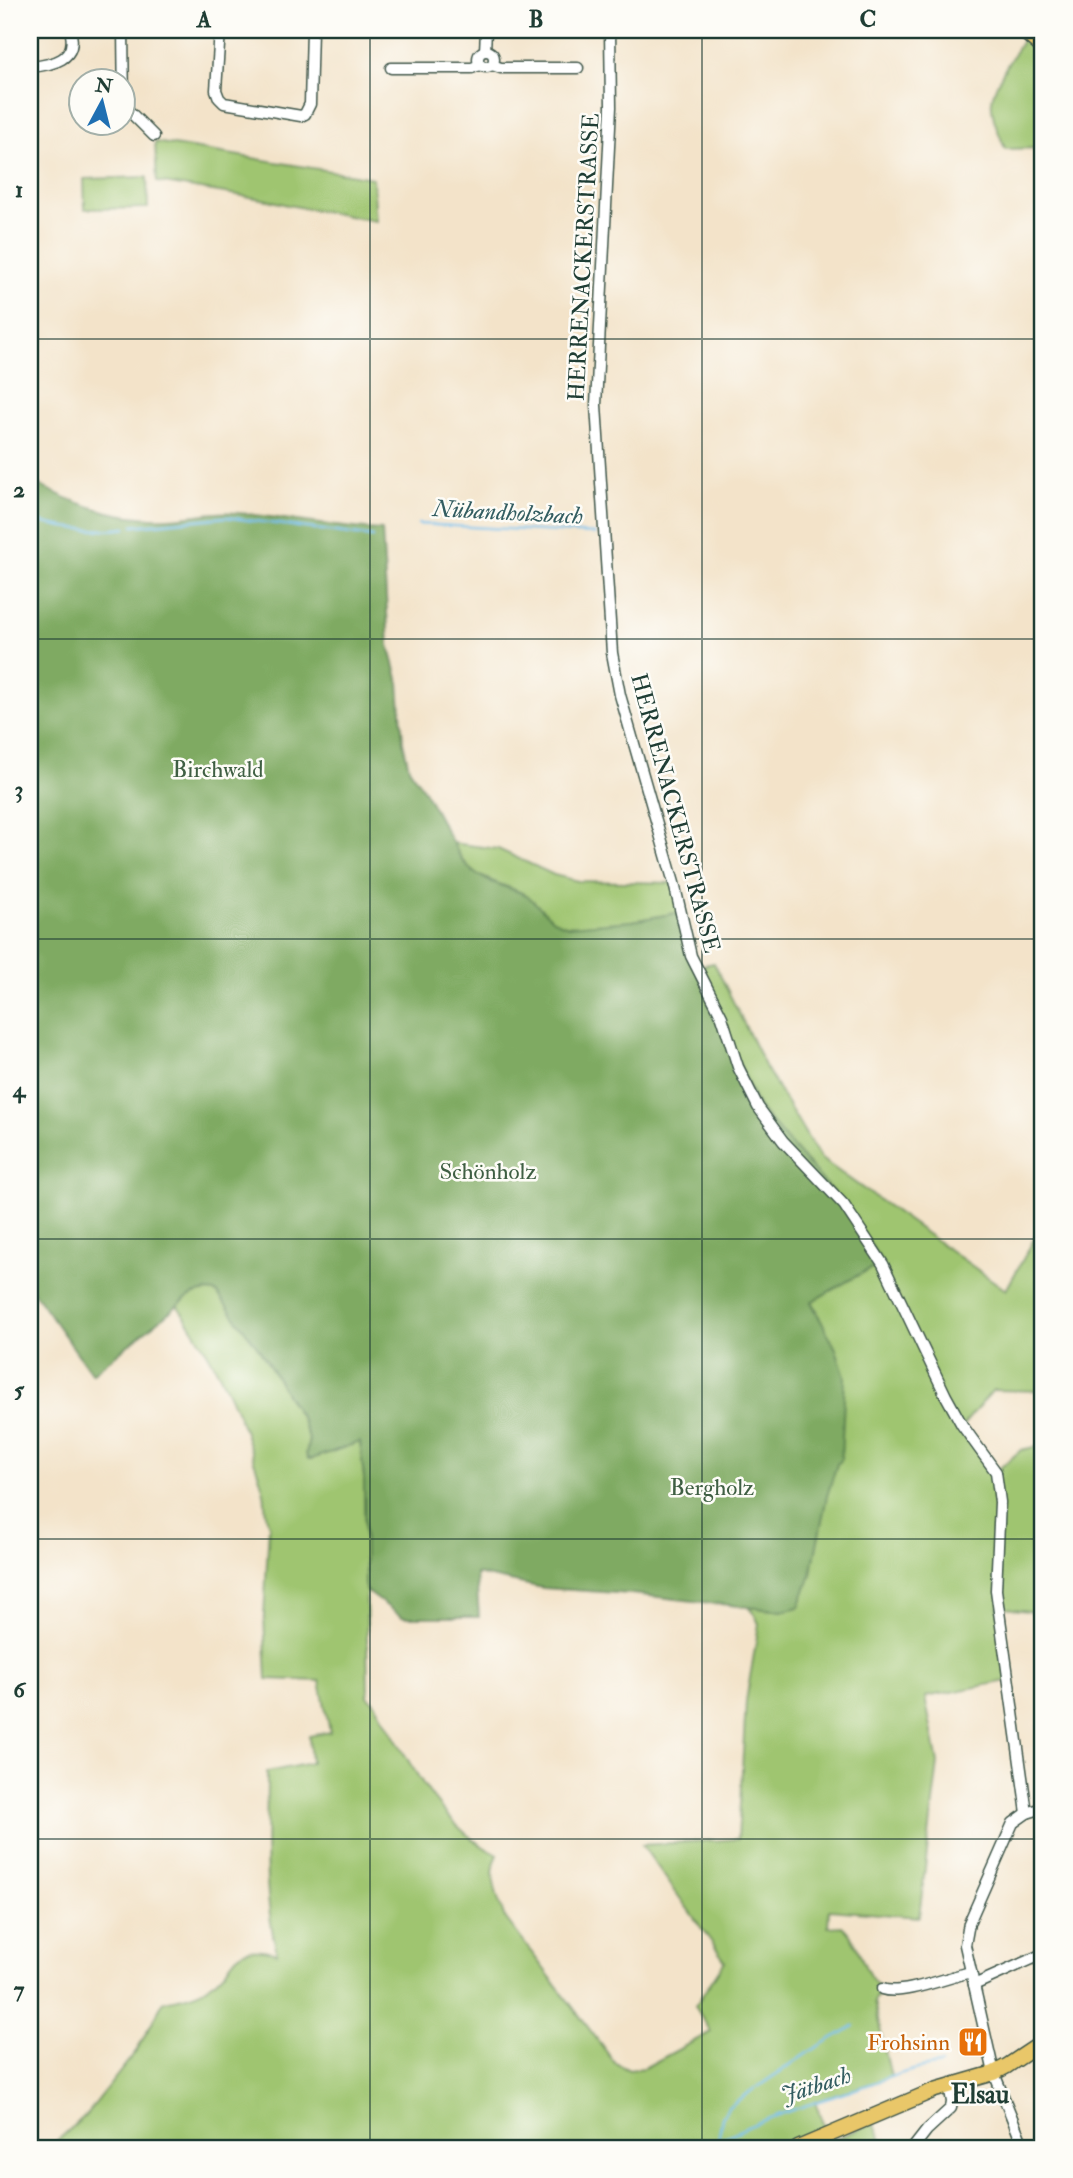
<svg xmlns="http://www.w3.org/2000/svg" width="1073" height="2178" font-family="'IM FELL Double Pica',serif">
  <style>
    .green { fill: #9fc570; stroke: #5f8152; stroke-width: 2 }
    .forest { fill: #7faa62; stroke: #4f744b; stroke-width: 2 }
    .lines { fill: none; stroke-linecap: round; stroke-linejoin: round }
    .stream { stroke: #6fbce9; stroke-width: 2.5 }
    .minor-casing { stroke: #3f564a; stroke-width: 13 }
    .major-casing { stroke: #3f564a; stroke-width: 17 }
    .minor { stroke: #fff; stroke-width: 10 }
    .major { stroke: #e9c769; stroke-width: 14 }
    .grid { fill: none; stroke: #1f3d34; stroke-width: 2; stroke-opacity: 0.55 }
    .labels { text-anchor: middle; stroke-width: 5; stroke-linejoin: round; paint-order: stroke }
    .street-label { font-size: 23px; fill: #1f3d34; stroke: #fdfcf7 }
    .park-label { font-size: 23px; fill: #3f5f43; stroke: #fdfcf7 }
    .food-label { font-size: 23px; fill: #c56008; stroke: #fdfcf7; text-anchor: end }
    .water-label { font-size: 24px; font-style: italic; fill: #335d61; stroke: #fdfcf7 }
    .quarter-label { font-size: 26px; font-weight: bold; fill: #1f3d34; stroke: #fdfcf7 }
    .neatline { fill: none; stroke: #1f3d34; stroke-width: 2.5 }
    .grid-label { font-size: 23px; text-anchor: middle; font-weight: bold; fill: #1f3d34 }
  </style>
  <rect width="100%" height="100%" fill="#fdfcf7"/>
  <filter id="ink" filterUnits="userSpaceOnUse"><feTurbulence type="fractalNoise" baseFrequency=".0143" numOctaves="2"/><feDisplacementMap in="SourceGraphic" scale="14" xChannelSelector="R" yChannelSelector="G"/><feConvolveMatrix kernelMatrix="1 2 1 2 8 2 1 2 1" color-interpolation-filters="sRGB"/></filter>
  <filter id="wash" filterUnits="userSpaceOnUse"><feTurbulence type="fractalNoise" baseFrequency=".00686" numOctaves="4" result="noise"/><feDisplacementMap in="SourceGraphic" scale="28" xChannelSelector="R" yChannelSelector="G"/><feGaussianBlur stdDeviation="1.57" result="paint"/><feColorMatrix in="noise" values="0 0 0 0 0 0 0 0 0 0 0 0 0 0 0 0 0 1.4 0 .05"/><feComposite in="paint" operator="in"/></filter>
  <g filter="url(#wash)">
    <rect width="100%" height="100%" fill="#f3e3c9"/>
    <!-- green -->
    <g class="green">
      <path d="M1022 30H1043V148L1005 149C1000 134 990 116 992 100 995 80 1016 52 1026 34Z"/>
      <polygon points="155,142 373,178 376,221 288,205 268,200 157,182"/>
      <polygon points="147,177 148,208 85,209 84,179"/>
      <path d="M452 843 498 849 554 875 578 881 674 883 682 912C654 917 581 933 558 923 543 916 535 899 520 892 485 877 472 880 452 843Z"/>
      <path d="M714 963 766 1068 820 1158 1006 1290 1043 1223V1391L993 1390 963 1425 995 1472 1021 1450 1043 1445V1613L998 1607 1007 1681 925 1697 938 1763 919 1917 829 1910 828 1927 842 1926C862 1943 861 1974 882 1989L874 2002 891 2077 815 2102 826 2132 788 2148H49L87 2114 137 2050 164 2001C179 1998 198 1995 210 1985 241 1962 229 1941 277 1953 262 1895 267 1833 267 1772L311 1763 309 1736 330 1732 320 1681 267 1679 264 1617 269 1525C264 1515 266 1503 264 1493 261 1479 255 1465 251 1451 235 1399 208 1349 177 1305L193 1294 210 1291 217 1293 260 1350 302 1420 309 1439 306 1454 312 1459 360 1441 364 1478 368 1696 375 1703C407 1758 439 1826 498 1855 487 1873 498 1898 504 1916L615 2063 629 2070 644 2068 711 2032 695 2006 725 1961 642 1845 738 1839 746 1701 759 1624 755 1615 748 1607 783 1611 811 1575 826 1496 837 1463 820 1320 817 1310 811 1302 862 1273 882 1264 758 1107 695 967Z"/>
      <polygon points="873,2123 887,2148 814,2148"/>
    </g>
    <!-- forest -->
    <path class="forest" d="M30 480C71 503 120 520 168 518 192 517 215 510 238 513 286 518 334 528 382 530L389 645 399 682 403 742 409 768 425 792 462 860 473 872 487 880 527 895 553 920 568 926 632 921 682 912 691 956 758 1107 844 1205 883 1264 862 1273 811 1302 836 1349 845 1377 841 1460 837 1464 827 1496 811 1575 799 1607 783 1611 631 1594 543 1588 476 1574 479 1617H402L365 1590 364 1478 360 1442 311 1459H308L306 1454 309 1439 302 1420 260 1350 217 1293C208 1289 195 1293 187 1298L92 1374 30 1287Z"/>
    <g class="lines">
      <!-- stream -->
      <g class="stream">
        <polyline points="1037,30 1043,35"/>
        <path d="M30 517C51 529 102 532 126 528"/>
        <polyline points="418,524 595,534"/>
        <polyline points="133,526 226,517 373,537"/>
        <polyline points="718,2141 722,2118 728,2107 809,2052 854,2026"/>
        <path d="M706 2148C749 2122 799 2108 847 2092 878 2082 909 2068 941 2065"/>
      </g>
    </g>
  </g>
  <g filter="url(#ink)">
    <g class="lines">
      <!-- minor casing -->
      <g class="minor-casing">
        <g id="minor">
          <polyline points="123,30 124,106 154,136"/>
          <polyline points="220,30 216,90 219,98 224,103 301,116 305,114 310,104 312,30"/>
          <polyline points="610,30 611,107 596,405 612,653 620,695 674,883 691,956 722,1017 738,1067 758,1107 783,1141 844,1205 883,1264 946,1396 962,1425 996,1472 1000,1502 996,1590 1027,1813"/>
          <polyline points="485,51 486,30"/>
          <circle cx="486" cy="59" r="8"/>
          <polyline points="492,65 501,68 578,68"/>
          <path d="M30 67C52 65 79 60 70 30"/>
          <polyline points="391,68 472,68 480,65"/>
          <polyline points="974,1985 1043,1954"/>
          <path d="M882 1989C902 1996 948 1977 971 1972"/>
          <polyline points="913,2148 927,2130 951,2108 952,2102 949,2085"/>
          <polyline points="1024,2148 994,2073 965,1945 969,1923 1013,1823 1027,1813 1043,1808"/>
          <polyline points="1041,2148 1043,2147"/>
        </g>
      </g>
      <!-- major casing -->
      <g class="major-casing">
        <g id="major">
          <polyline points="1022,30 1043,48"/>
          <polyline points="798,2148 935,2090 994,2073 1007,2066 1043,2042"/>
        </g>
      </g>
      <!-- minor -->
      <use href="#minor" class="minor"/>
      <!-- major -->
      <use href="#major" class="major"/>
    </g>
  </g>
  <!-- grid -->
  <path class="grid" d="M370 30V2148M702 30V2148M30 339H1043M30 639H1043M30 939H1043M30 1239H1043M30 1539H1043M30 1839H1043"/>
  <!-- icons -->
  <defs>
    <g id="restaurant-square" transform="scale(1.575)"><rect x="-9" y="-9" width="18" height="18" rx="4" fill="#e8710a" stroke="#fdfcf7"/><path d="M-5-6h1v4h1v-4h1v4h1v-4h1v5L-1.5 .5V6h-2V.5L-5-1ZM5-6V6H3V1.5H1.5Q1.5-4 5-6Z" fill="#fff"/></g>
  </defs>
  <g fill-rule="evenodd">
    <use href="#restaurant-square" x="973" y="2042"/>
  </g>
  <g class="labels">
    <!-- street labels -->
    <g class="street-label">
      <text transform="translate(583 257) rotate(-87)" y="8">HERRENACKERSTRASSE</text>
      <text transform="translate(676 813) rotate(75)" y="8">HERRENACKERSTRASSE</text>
    </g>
    <!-- park labels -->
    <g class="park-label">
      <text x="218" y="777">Birchwald</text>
      <text x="488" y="1179">Schönholz</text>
      <text x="712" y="1495">Bergholz</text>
    </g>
    <!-- food labels -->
    <g class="food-label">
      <text x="950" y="2050">Frohsinn</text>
    </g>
    <!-- water labels -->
    <g class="water-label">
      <text transform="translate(508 512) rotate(3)" y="8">Nübandholzbach</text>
      <text transform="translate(816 2085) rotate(-18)" y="8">Jätbach</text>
    </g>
    <!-- quarter labels -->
    <g class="quarter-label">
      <text x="980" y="2103">Elsau</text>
    </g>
  </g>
  <!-- margin -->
  <rect width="1073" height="2178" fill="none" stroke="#fdfcf7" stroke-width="77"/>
  <!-- north arrow -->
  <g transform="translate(102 102) rotate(7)"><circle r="33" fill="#fdfcf7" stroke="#a4b0a9" stroke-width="2"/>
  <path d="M0-5L12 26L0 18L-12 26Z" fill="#1f6fb2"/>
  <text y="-10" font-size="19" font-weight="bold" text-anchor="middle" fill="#1f3d34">N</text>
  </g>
  <rect x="38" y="38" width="996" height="2102" class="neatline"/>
  <g class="grid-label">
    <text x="204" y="27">A</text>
    <text x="536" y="27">B</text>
    <text x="868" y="27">C</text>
    <text x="19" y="197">1</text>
    <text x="19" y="497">2</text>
    <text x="19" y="797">3</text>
    <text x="19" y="1097">4</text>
    <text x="19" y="1397">5</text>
    <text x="19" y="1697">6</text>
    <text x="19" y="1997">7</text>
  </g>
</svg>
